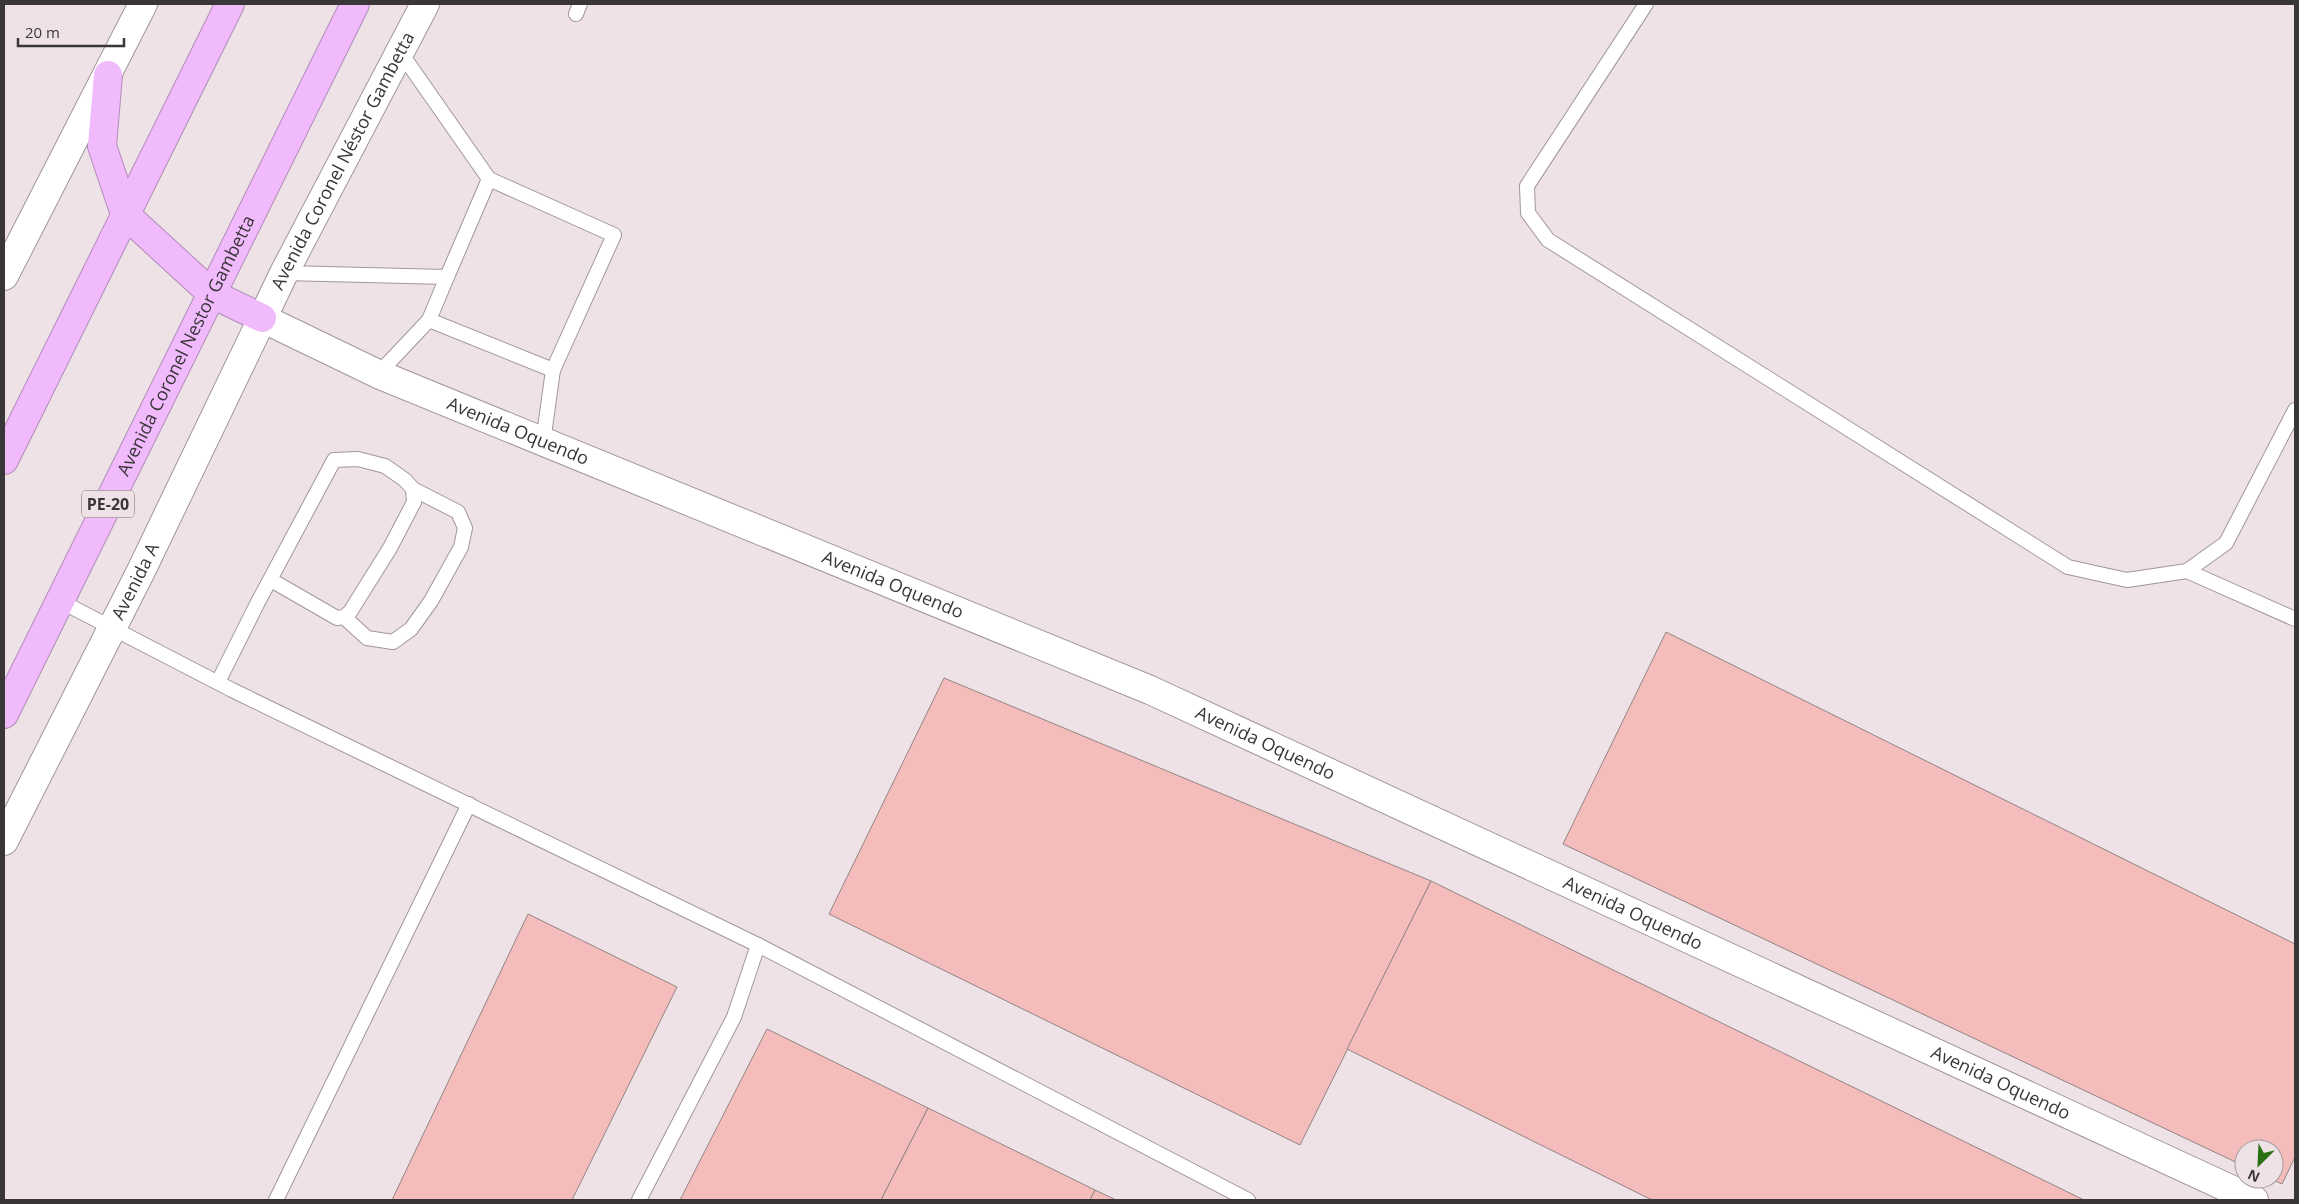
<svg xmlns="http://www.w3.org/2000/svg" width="2299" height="1204" font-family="'Open Sans',sans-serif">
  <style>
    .building { fill: #f4bcbb; stroke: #918585 }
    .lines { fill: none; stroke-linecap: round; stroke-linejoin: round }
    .lane-casing { stroke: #a1969b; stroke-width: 16 }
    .street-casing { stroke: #a1969b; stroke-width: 30 }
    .secondary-casing { stroke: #a1969b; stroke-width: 30 }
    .highway-casing { stroke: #b08cb8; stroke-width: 30 }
    .lane { stroke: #fff; stroke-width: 14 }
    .street { stroke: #fff; stroke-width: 28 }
    .secondary { stroke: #fff; stroke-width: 28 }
    .highway { stroke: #f0bafd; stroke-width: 28 }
    .labels { text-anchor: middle; stroke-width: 4; stroke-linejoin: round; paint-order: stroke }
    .shield { fill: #eee2e7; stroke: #706a6c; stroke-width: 1 }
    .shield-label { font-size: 16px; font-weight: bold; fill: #3a3638 }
    .street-label { font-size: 18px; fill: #3a3638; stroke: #eee2e7 }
  </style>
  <rect width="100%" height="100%" fill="#eee2e7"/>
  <!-- building -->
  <g class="building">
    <polygon points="1666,632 2295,944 2295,1157 2282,1184 2271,1179 2274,1179 2274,1149 2244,1149 2244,1166 1563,844"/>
    <polygon points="944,678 1431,881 1300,1145 829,914"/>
    <polygon points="1431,881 2084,1200 1652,1200 1347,1049"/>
    <polygon points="528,914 677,987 572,1200 392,1200"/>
    <polygon points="767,1029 928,1108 881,1200 680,1200"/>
    <polygon points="928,1108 1095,1190 1090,1200 881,1200"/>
    <polygon points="1095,1190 1116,1200 1090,1200"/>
  </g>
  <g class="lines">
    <!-- lane casing -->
    <g class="lane-casing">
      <g id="lane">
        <polyline points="1646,4 1527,186 1528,213 1548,240 2068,567 2127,580 2187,571 2226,543 2295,410"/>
        <polyline points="576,14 580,4"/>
        <polyline points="489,179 614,235 553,370"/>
        <polyline points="284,273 447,277 489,179 401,53"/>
        <polyline points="429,320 447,277"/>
        <polyline points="378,374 429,320 553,370 543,442"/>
        <polyline points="2187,571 2295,619"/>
        <polyline points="60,601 232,690 758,945 1248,1200"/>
        <polyline points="344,617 367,638 393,642 411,629 431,601 461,547 465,528 458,512 413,489"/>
        <polyline points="218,682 257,604 334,460 358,459 385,466 405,480 413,489 414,502 390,548 350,612 344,617 337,618 271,580"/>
        <polyline points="276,1200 469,804"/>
        <polyline points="639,1200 734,1017 758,945"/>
      </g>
    </g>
    <!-- street casing -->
    <g class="street-casing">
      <g id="street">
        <path id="s1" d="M262 318 378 374 1150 690 2254 1200"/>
        <path id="s2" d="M4 841 141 571 284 273 425 4"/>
      </g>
    </g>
    <!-- secondary casing -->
    <g class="secondary-casing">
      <polyline id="secondary" points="4,276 143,4"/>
    </g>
    <!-- highway casing -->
    <g class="highway-casing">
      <g id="highway">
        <polyline points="108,75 102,146 125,214 212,294 262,318"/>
        <polyline points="4,460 230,4"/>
        <path id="s3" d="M4 714 355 4"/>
      </g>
    </g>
    <!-- lane -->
    <use href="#lane" class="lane"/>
    <!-- street -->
    <use href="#street" class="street"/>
    <!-- secondary -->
    <use href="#secondary" class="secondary"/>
    <!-- highway -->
    <use href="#highway" class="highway"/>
  </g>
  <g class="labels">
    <!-- shield labels -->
    <rect class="shield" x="82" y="490.5" width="52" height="27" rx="4"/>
    <g class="shield-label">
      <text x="108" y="510">PE-20</text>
    </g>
    <!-- street labels -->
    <g class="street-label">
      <text dy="6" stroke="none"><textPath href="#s2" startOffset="760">Avenida Coronel Néstor Gambetta</textPath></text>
      <text dy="6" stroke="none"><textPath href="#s3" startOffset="411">Avenida Coronel Nestor Gambetta</textPath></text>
      <text dy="6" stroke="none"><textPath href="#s1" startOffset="280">Avenida Oquendo</textPath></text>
      <text dy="6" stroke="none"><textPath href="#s2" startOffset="291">Avenida A</textPath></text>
      <text dy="6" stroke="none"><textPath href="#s1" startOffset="685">Avenida Oquendo</textPath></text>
      <text dy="6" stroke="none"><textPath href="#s1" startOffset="1090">Avenida Oquendo</textPath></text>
      <text dy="6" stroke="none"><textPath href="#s1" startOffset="1495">Avenida Oquendo</textPath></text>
      <text dy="6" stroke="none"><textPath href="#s1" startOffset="1900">Avenida Oquendo</textPath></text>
    </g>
  </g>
  <!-- border -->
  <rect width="2299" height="1204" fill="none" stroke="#3a3638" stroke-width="10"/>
  <!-- north arrow -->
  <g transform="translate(2259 1164) rotate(204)"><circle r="24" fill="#eee2e7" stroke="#a69da1"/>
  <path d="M0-4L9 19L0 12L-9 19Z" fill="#287011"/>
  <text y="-8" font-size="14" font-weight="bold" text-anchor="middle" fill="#3a3638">N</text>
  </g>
  <!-- scale -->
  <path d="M18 38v8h106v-8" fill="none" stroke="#3a3638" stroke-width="2.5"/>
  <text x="25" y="38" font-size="15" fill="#3a3638" stroke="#eee2e7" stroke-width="4" paint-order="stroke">20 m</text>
</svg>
